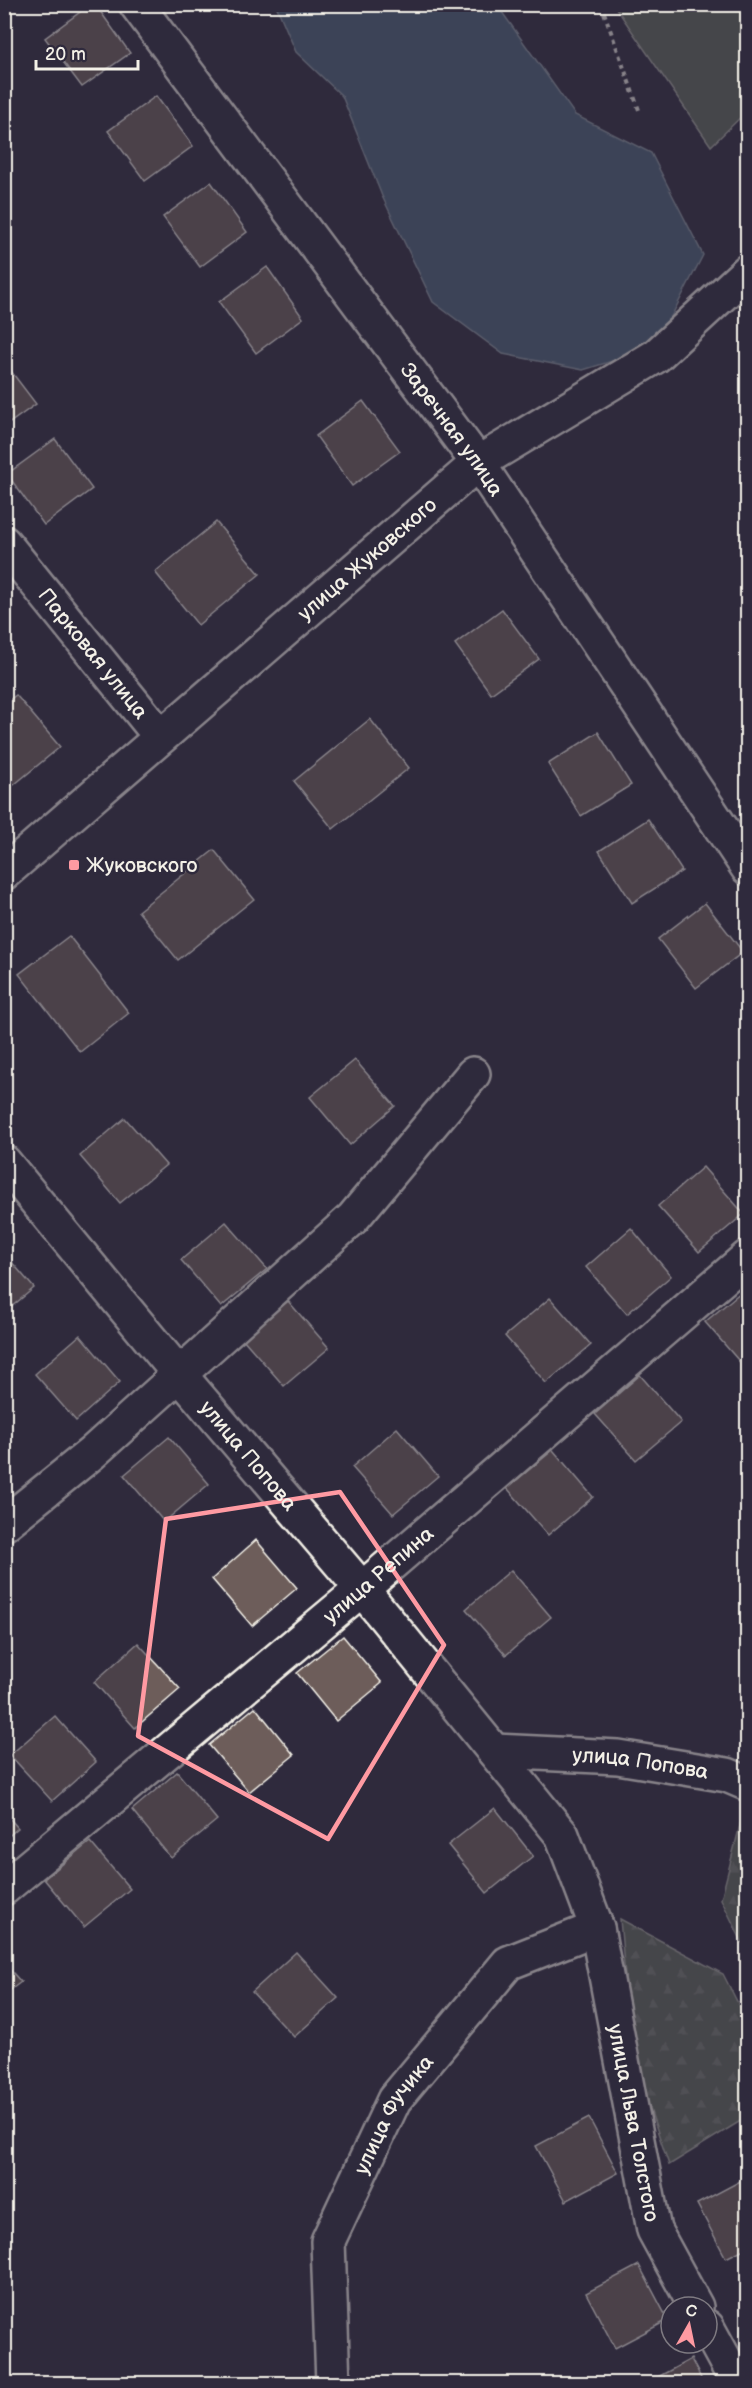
<svg xmlns="http://www.w3.org/2000/svg" width="752" height="2388" font-family="'Balsamiq Sans',sans-serif">
  <style>
    .forest { fill: url(#forest-firs); stroke: #aaaca2; stroke-width: 1.5 }
    .garden { fill: #61685b; stroke: #aaaca2; stroke-width: 1.5 }
    .water { fill: #4e6379; stroke: #909ca5; stroke-width: 1.5 }
    .building { fill: #6d5d5a; stroke: #f4f1e8; stroke-width: 1.5 }
    .lines { fill: none; stroke-linecap: round; stroke-linejoin: round }
    .minor-casing { stroke: #f4f1e8; stroke-width: 38 }
    .path { stroke: #f4f1e8; stroke-width: 4; stroke-dasharray: 4.5 4.5; stroke-linecap: butt }
    .minor { stroke: #2f2a3d; stroke-width: 33 }
    .marked { fill: none; stroke: #ff9aa2; stroke-width: 4.5; stroke-linejoin: round }
    .poi-dot { fill: #ff9aa2; stroke: #2f2a3d; stroke-width: 2 }
    .labels { text-anchor: middle; stroke-width: 5; stroke-linejoin: round; paint-order: stroke }
    .street-label { font-size: 21px; fill: #f4f1e8; stroke: #2f2a3d }
    .poi-label { font-size: 21px; fill: #f4f1e8; stroke: #2f2a3d; text-anchor: start }
  </style>
  <defs>
    <pattern id="forest-firs" width="22" height="20" patternUnits="userSpaceOnUse" patternTransform="scale(1.5)"><rect width="22" height="20" fill="#61685b"/><path d="M5 1l3.5 6h-7zM16 11l3.5 6h-7z" fill="#787e73"/></pattern>
  </defs>
  <rect width="100%" height="100%" fill="#2f2a3d"/>
  <filter id="ink" filterUnits="userSpaceOnUse"><feTurbulence type="fractalNoise" baseFrequency=".0167" numOctaves="2"/><feDisplacementMap in="SourceGraphic" scale="12" xChannelSelector="R" yChannelSelector="G"/><feConvolveMatrix kernelMatrix="1 2 1 2 8 2 1 2 1" color-interpolation-filters="sRGB"/></filter>
  <g filter="url(#ink)">
    <!-- forest -->
    <g class="forest">
      <polygon points="744,1810 748,1811 748,1945 744,1946 721,1899"/>
      <polygon points="620,1919 723,1974 747,2021 747,2117 669,2165 632,2056"/>
    </g>
    <!-- garden -->
    <polygon class="garden" points="614,5 747,5 747,111 711,146"/>
    <!-- water -->
    <polygon class="water" points="276,5 497,5 575,115 651,153 703,255 655,348 583,370 503,354 433,302 382,196 342,96 296,52"/>
    <!-- building -->
    <g class="building">
      <polygon points="91,4 95,4 130,53 82,87 45,38"/>
      <polygon points="156,96 193,146 145,181 108,131"/>
      <polygon points="211,182 247,232 200,267 163,217"/>
      <polygon points="267,267 303,318 256,353 219,302"/>
      <polygon points="4,362 36,404 4,427"/>
      <polygon points="363,401 400,451 352,486 316,436"/>
      <polygon points="55,439 92,489 44,525 7,474"/>
      <polygon points="216,522 260,574 198,625 155,572"/>
      <polygon points="502,609 539,659 491,694 455,644"/>
      <polygon points="16,695 60,747 4,793 4,704"/>
      <polygon points="370,719 409,768 333,829 294,781"/>
      <polygon points="598,732 631,785 581,816 548,764"/>
      <polygon points="648,819 682,871 632,903 599,851"/>
      <polygon points="214,850 254,899 178,960 138,911"/>
      <polygon points="705,903 743,952 696,988 658,939"/>
      <polygon points="69,936 129,1013 80,1052 19,974"/>
      <polygon points="355,1060 395,1106 350,1145 310,1097"/>
      <polygon points="125,1118 166,1165 120,1203 80,1156"/>
      <polygon points="703,1167 744,1214 699,1252 658,1206"/>
      <polygon points="226,1222 267,1269 221,1307 181,1260"/>
      <polygon points="631,1228 671,1276 627,1314 586,1267"/>
      <polygon points="4,1253 34,1288 4,1313"/>
      <polygon points="748,1286 748,1368 746,1369 705,1322"/>
      <polygon points="550,1298 591,1345 546,1383 505,1336"/>
      <polygon points="288,1301 329,1348 284,1386 243,1339"/>
      <polygon points="80,1335 120,1382 76,1421 35,1374"/>
      <polygon points="640,1375 681,1422 636,1460 595,1414"/>
      <polygon points="397,1428 438,1476 393,1514 352,1467"/>
      <polygon points="169,1437 209,1484 164,1522 124,1475"/>
      <polygon points="553,1450 593,1497 548,1535 507,1488"/>
      <polygon points="256,1540 297,1588 252,1626 212,1579"/>
      <polygon points="511,1570 551,1617 506,1655 466,1609"/>
      <polygon points="343,1636 382,1683 336,1721 297,1673"/>
      <polygon points="138,1643 180,1689 135,1728 94,1682"/>
      <polygon points="255,1707 294,1755 249,1792 209,1745"/>
      <polygon points="55,1716 96,1762 52,1801 10,1755"/>
      <polygon points="177,1772 217,1820 171,1858 132,1810"/>
      <polygon points="495,1808 533,1856 487,1893 448,1845"/>
      <polygon points="4,1812 18,1828 4,1840"/>
      <polygon points="90,1842 130,1889 84,1927 44,1879"/>
      <polygon points="296,1952 338,1998 294,2037 252,1992"/>
      <polygon points="4,1963 21,1982 4,1995"/>
      <polygon points="589,2118 618,2173 566,2201 536,2146"/>
      <polygon points="748,2177 748,2247 726,2258 697,2204"/>
      <polygon points="639,2265 668,2320 615,2348 586,2293"/>
      <polygon points="691,2359 704,2384 645,2384"/>
    </g>
    <g class="lines">
      <!-- minor casing -->
      <g class="minor-casing">
        <g id="minor">
          <path id="s1" d="M136 4 478 463 748 868"/>
          <path id="s2" d="M4 543 160 736"/>
          <path id="s3" d="M4 873 478 463 656 356 748 271"/>
          <path id="s4" d="M4 1162 179 1374 362 1589 562 1835 597 1928 654 2230 696 2307"/>
          <polyline points="4,1524 92,1453 353,1218 473,1074"/>
          <path id="s5" d="M494 1751 618 1757 727 1775 748 1784"/>
          <path id="s6" d="M4 1888 362 1589 748 1257"/>
          <polyline points="707,2327 738,2384"/>
          <path id="s7" d="M333 2384 328 2241 394 2100 508 1963 597 1928"/>
        </g>
      </g>
      <!-- path -->
      <polyline class="path" points="601,4 639,110"/>
      <!-- minor -->
      <use href="#minor" class="minor"/>
    </g>
  </g>
  <!-- marked area -->
  <path d="M0 0H752V2388H0ZM340 1492 444 1645 328 1839 138 1736 166 1519Z" fill="#2f2a3d" fill-opacity=".55" fill-rule="evenodd"/>
  <path class="marked" d="M340 1492 444 1645 328 1839 138 1736 166 1519Z"/>
  <!-- markers -->
  <rect class="poi-dot" x="68" y="859" width="12" height="12" rx="3"/>
  <g class="labels">
    <!-- street labels -->
    <g class="street-label">
      <text dy="7" stroke="none"><textPath href="#s1" startOffset="530">Заречная улица</textPath></text>
      <text dy="7" stroke="none"><textPath href="#s3" startOffset="480">улица Жуковского</textPath></text>
      <text dy="7" stroke="none"><textPath href="#s2" startOffset="142">Парковая улица</textPath></text>
      <text dy="7" stroke="none"><textPath href="#s4" startOffset="382">улица Попова</textPath></text>
      <text dy="7" stroke="none"><textPath href="#s6" startOffset="488">улица Репина</textPath></text>
      <text dy="7" stroke="none"><textPath href="#s5" startOffset="147">улица Попова</textPath></text>
      <text dy="7" stroke="none"><textPath href="#s7" startOffset="286">улица Фучика</textPath></text>
      <text dy="7" stroke="none"><textPath href="#s4" startOffset="1172">улица Льва Толстого</textPath></text>
    </g>
    <!-- poi labels -->
    <g class="poi-label">
      <text x="86" y="872">Жуковского</text>
    </g>
  </g>
  <!-- margin -->
  <rect width="752" height="2388" fill="none" stroke="#2f2a3d" stroke-width="24"/>
  <rect x="12" y="12" width="728" height="2364" fill="none" stroke="#f4f1e8" stroke-width="2" filter="url(#ink)"/>
  <!-- north arrow -->
  <g transform="translate(689 2325) rotate(9)"><circle r="28" fill="#2f2a3d" stroke="#7e7a81" stroke-width="1.5"/>
  <path d="M0-4.5L10 22L0 15L-10 22Z" fill="#ff9aa2"/>
  <text y="-9" font-size="16" font-weight="bold" text-anchor="middle" fill="#f4f1e8">С</text>
  </g>
  <!-- scale -->
  <path d="M36 60v9h102v-9" fill="none" stroke="#f4f1e8" stroke-width="3"/>
  <text x="45" y="60" font-size="18" fill="#f4f1e8" stroke="#2f2a3d" stroke-width="4.5" paint-order="stroke">20 m</text>
</svg>
